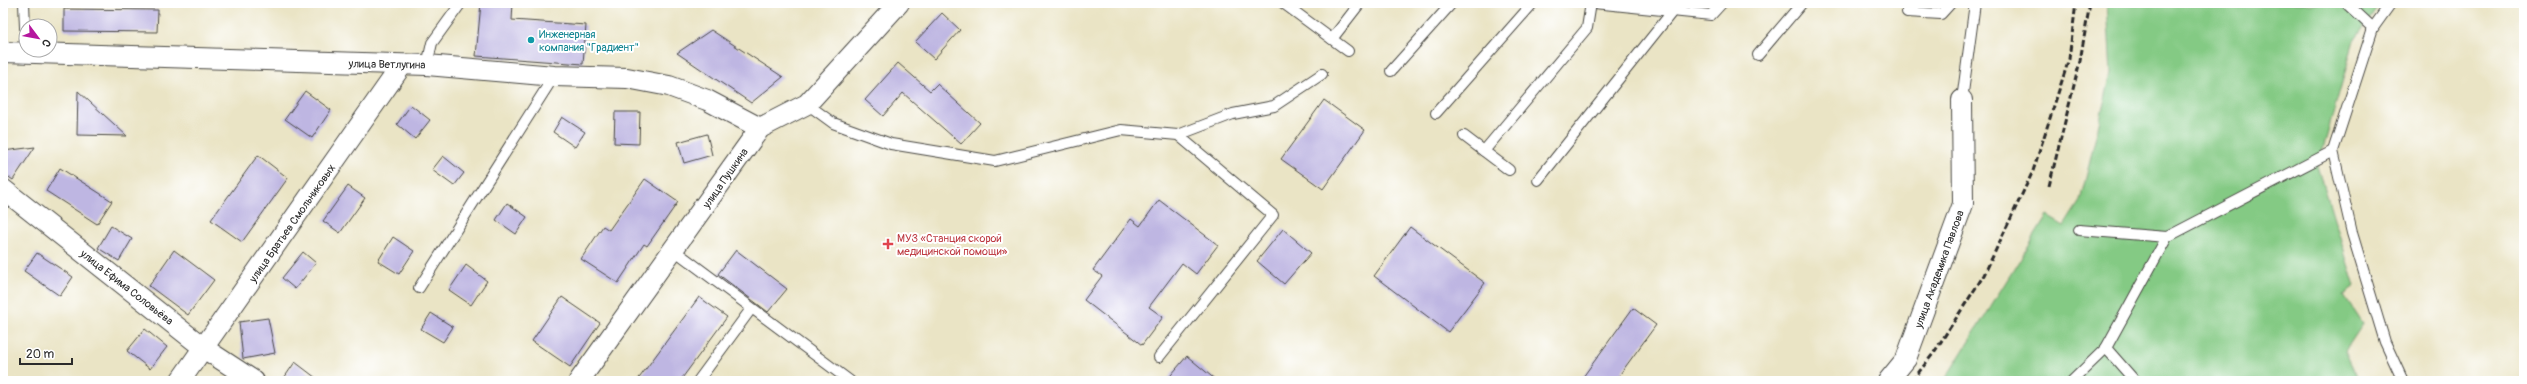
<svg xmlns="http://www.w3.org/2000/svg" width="2527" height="384" font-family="Pangolin,sans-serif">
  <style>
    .green { fill: #84ca84; stroke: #587a58 }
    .building { fill: #beb6e2 }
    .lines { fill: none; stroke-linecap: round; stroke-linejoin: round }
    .service-casing { stroke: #484742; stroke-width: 12 }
    .minor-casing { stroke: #484742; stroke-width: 22 }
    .service { stroke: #fff; stroke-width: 10 }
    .minor { stroke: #fff; stroke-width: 20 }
    .rail { stroke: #2b2b2b; stroke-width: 3; stroke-dasharray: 6 3; stroke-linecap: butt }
    .culture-dot { fill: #0f9aa8; stroke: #fff; stroke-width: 1.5 }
    .health-dot { fill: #e0444e; stroke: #fff; stroke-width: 1.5 }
    .labels { text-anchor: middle; stroke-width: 4; stroke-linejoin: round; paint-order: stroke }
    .culture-label { font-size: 11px; fill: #0d838f; stroke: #fff; text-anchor: start }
    .street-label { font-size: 11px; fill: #2b2b2b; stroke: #fff }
    .health-label { font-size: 11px; fill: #be3a42; stroke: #fff; text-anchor: start }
  </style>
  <rect width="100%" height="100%" fill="#fff"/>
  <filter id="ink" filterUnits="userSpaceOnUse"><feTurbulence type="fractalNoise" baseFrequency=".025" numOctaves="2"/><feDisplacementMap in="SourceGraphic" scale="8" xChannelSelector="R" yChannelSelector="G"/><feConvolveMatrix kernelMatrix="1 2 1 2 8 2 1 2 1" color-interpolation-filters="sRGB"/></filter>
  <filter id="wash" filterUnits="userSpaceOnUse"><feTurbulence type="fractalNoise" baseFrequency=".012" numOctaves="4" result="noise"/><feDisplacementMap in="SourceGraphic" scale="16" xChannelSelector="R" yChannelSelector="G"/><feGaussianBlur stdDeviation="0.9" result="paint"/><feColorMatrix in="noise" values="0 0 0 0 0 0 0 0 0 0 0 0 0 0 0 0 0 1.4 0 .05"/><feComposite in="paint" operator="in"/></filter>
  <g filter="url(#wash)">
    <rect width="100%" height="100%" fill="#eae4c5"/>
    <!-- green -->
    <polygon class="green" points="2107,3 2381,3 2354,41 2318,166 2355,287 2344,295 2363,324 2345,351 2359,381 1944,381 2047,216 2064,226 2080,201 2111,74"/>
    <g id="blocks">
      <!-- building -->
      <g class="building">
        <polygon points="481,3 513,3 512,20 586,25 583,64 476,56"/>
        <polygon points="64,9 158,10 157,32 64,31"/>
        <polygon points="942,13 960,30 934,59 915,42"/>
        <polygon points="711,30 783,77 751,103 677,53"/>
        <polygon points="898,63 930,91 937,84 980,123 961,144 903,93 883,116 865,100"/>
        <polygon points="78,91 127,136 77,135"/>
        <polygon points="305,91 331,110 312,138 285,119"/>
        <polygon points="1324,100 1365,130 1323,189 1281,159"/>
        <polygon points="411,105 430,120 415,139 397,124"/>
        <polygon points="615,112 640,112 639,144 614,143"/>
        <polygon points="562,117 585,132 575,147 553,132"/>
        <polygon points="707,134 712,155 684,163 678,142"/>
        <polygon points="35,147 13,180 3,173 3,151"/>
        <polygon points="258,155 288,178 242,242 211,220"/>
        <polygon points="443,156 464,173 454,186 432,170"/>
        <polygon points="60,168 112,201 97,224 46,191"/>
        <polygon points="645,179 678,202 647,246 644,244 618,283 581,259 603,226 609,230"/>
        <polygon points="348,186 365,198 340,233 323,221"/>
        <polygon points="1159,200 1218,245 1196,274 1182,263 1149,307 1163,317 1142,345 1084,300 1102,276 1093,270 1131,219 1140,226"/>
        <polygon points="507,203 527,217 516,234 496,220"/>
        <polygon points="111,226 132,239 119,261 98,248"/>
        <polygon points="1410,227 1485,283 1448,332 1374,276"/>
        <polygon points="1283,229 1311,253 1284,284 1257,261"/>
        <polygon points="393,237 414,251 399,274 378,261"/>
        <polygon points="174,250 214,280 188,315 149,286"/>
        <polygon points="736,250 787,289 768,312 718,274"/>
        <polygon points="303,252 316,263 295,289 282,278"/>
        <polygon points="37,253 73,277 60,296 24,271"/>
        <polygon points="466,265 487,281 471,305 449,290"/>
        <polygon points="562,297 600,323 570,367 532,341"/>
        <polygon points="699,297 727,317 680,381 637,381"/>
        <polygon points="1633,308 1656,325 1615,381 1580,381"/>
        <polygon points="431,313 453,327 443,342 421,329"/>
        <polygon points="268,318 275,353 243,359 239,322"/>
        <polygon points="145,329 167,347 150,369 127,351"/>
        <polygon points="1187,356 1217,381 1166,381"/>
        <polygon points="295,362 320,381 282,381"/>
      </g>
    </g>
  </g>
  <g filter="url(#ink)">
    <use href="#blocks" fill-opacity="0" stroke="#484742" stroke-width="1"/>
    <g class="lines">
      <!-- service casing -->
      <g class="service-casing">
        <g id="service">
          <polyline points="24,3 26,52"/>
          <polyline points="1283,3 1348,51"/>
          <polyline points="1594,3 1711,15 1722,3"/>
          <polyline points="1908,3 1907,12 1941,14 1951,3"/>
          <polyline points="2346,3 2373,28"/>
          <polyline points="2391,3 2373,28 2333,151 2352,233 2385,342 2403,381"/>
          <polyline points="1332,39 1360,3"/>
          <polyline points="1758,55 1802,3"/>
          <polyline points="427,65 432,43 461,3"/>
          <polyline points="1391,71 1452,3"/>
          <polyline points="1962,100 1975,3"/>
          <polyline points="807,104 833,123 891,144 995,161 1121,130 1178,135 1273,215 1159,357"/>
          <polyline points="1436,113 1533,3"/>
          <polyline points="1178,135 1233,114 1274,106 1322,74"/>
          <polyline points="1464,136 1509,170"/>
          <polyline points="1484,151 1587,28 1591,3"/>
          <polyline points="1538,180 1672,12"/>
          <polyline points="2079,230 2167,237"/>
          <polyline points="674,250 850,381"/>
          <polyline points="419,288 554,76"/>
          <polyline points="698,381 751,309"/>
          <polyline points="2072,381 2106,348"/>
          <polyline points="2135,381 2106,348 2167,237 2333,151"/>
        </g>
      </g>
      <!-- minor casing -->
      <g class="minor-casing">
        <g id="minor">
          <polyline points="3,52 427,65 554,76 627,78 669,86 707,100 760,128"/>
          <polyline points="3,189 205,349 254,381"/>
          <polyline points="180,381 402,65"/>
          <polyline points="579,381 760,128 807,104 899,3"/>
          <polyline points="1888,381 1906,359 1963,204 1962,100"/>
        </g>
      </g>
      <!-- service -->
      <use href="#service" class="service"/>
      <!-- minor -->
      <use href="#minor" class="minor"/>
      <!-- rail -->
      <g class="rail">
        <polyline points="2049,186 2080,61 2090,3"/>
        <polyline points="1912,381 1933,354 1984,275 2033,171 2069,59 2076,3"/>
      </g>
    </g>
  </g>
  <!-- markers -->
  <circle class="culture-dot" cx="531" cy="40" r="4"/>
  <path class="health-dot" d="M886 238h4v4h4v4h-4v4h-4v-4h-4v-4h4z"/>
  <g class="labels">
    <!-- culture labels -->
    <g class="culture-label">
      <text x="539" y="38">Инженерная<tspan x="539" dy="13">компания "Градиент"</tspan></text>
    </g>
    <!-- street labels -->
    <g class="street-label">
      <text transform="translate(387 64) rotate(1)" y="4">улица Ветлугина</text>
      <text transform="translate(725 178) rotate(-55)" y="4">улица Пушкина</text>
      <text transform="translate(292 223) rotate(-55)" y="4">улица Братьев Смольниковых</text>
      <text transform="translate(1939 269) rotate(-70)" y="4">улица Академика Павлова</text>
      <text transform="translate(127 287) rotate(38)" y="4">улица Ефима Соловьёва</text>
    </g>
    <!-- health labels -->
    <g class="health-label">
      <text x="897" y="242">МУЗ «Станция скорой<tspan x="897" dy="13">медицинской помощи»</tspan></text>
    </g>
  </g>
  <!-- margin -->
  <rect width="2527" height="384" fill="none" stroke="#fff" stroke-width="16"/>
  <!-- north arrow -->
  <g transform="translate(38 38) rotate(122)"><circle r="19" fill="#ffffff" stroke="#aaaaaa"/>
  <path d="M0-3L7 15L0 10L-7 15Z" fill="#b5179e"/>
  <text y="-6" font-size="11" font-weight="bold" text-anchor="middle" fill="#2b2b2b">С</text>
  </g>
  <!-- scale -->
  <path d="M20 358v6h52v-6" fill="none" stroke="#2b2b2b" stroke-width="2"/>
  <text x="26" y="358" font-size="12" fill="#2b2b2b" stroke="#ffffff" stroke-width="3" paint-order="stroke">20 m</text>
</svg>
